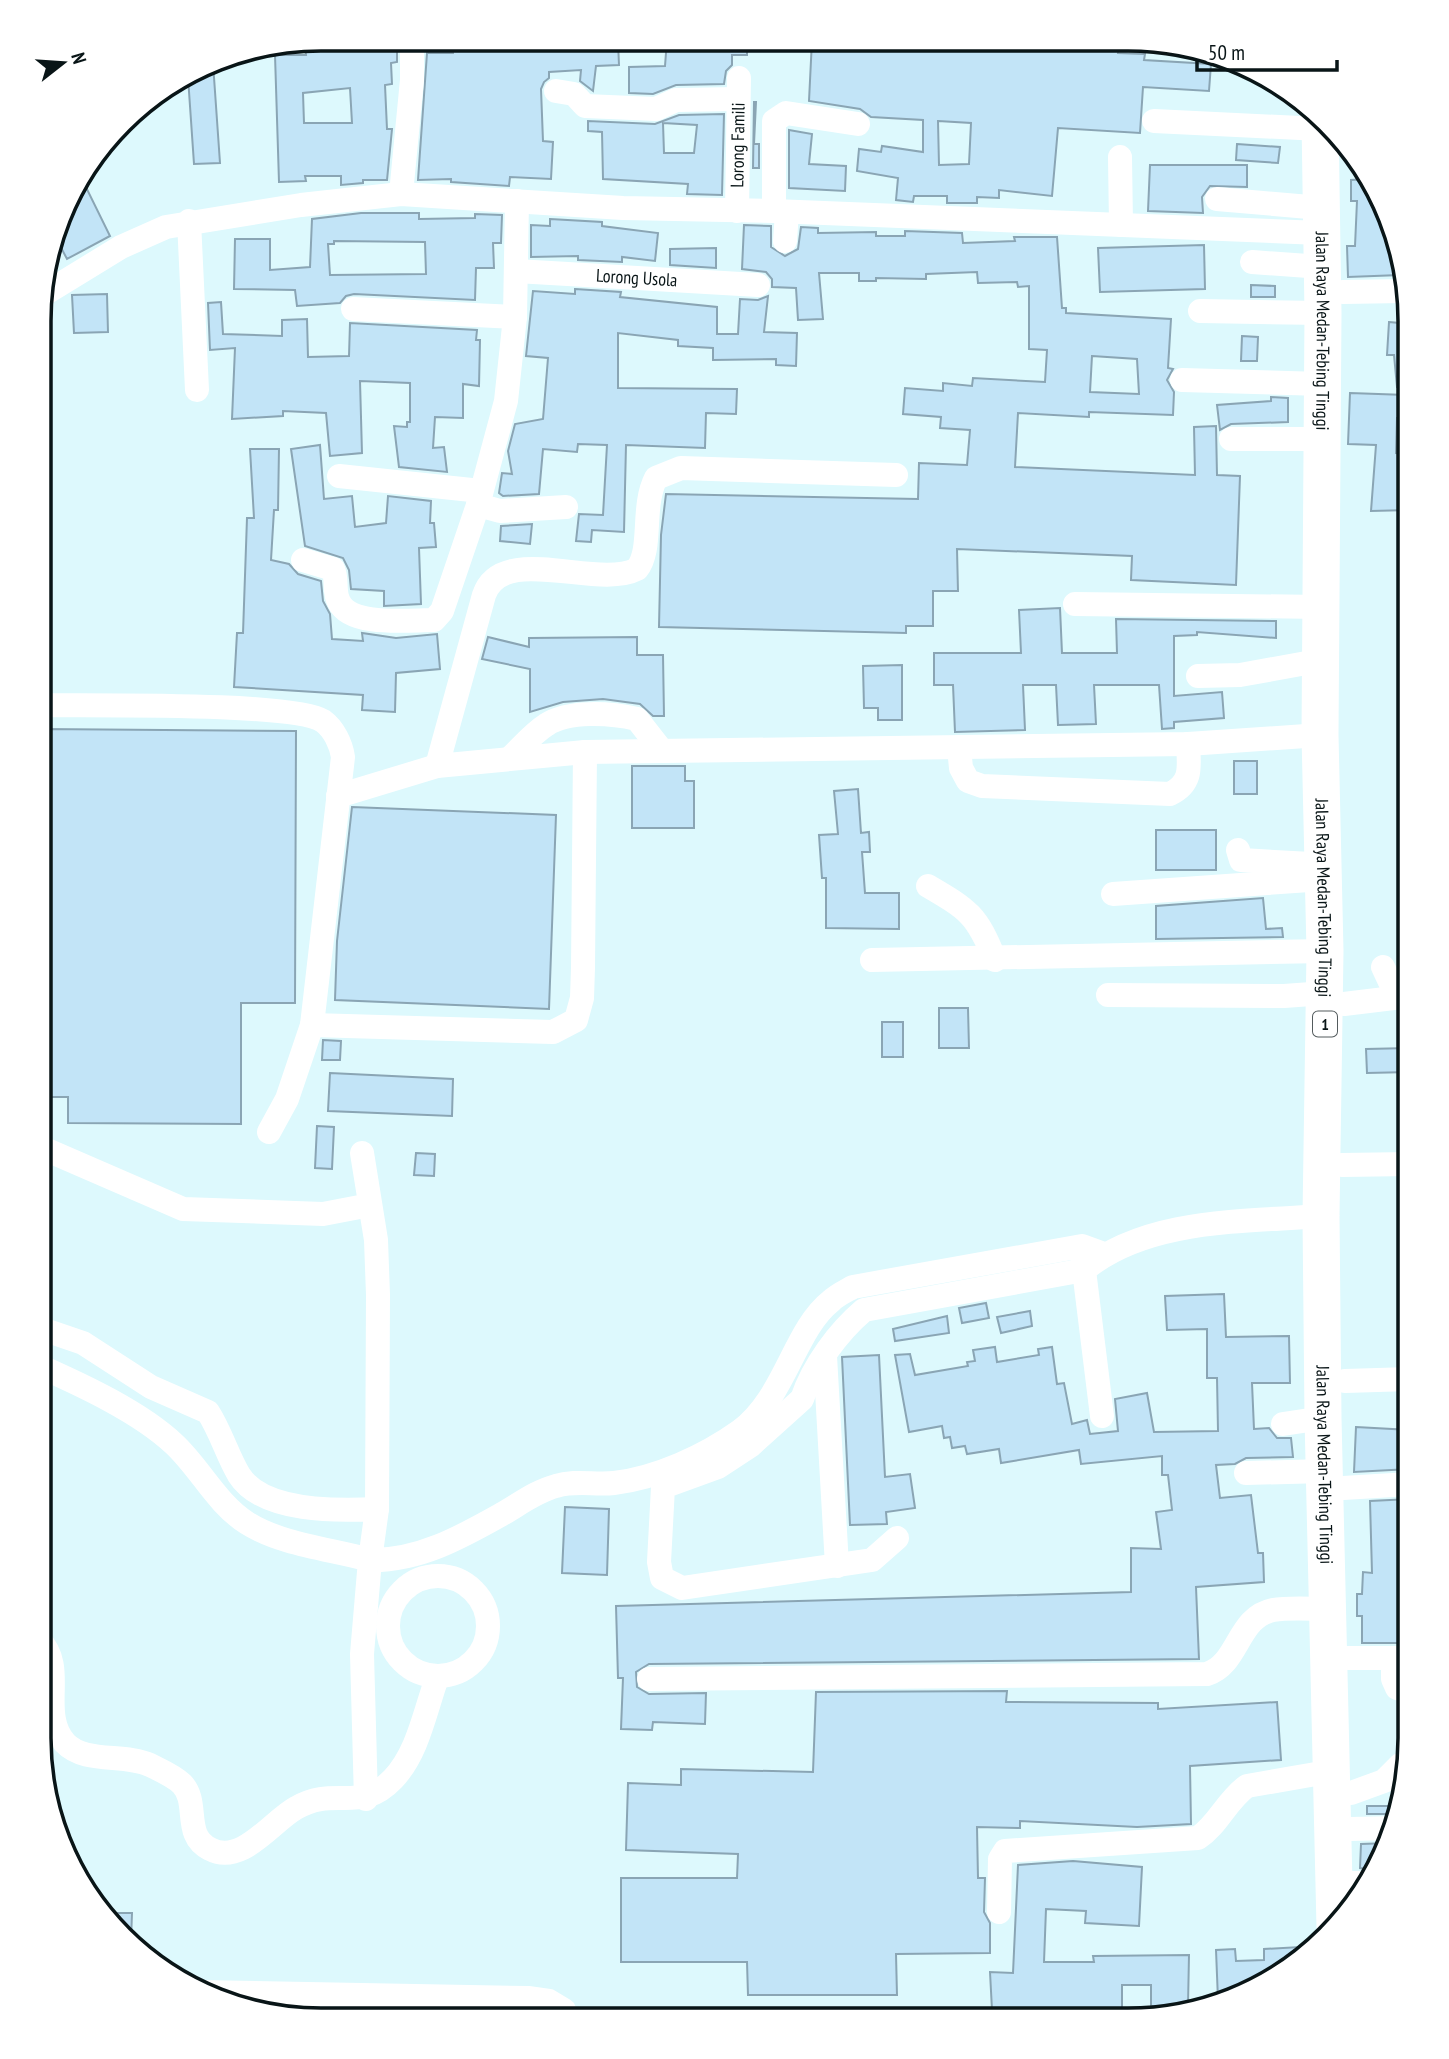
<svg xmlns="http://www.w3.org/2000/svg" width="1449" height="2059" font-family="'PT Sans Narrow',sans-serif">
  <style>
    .building { fill: #c2e4f7; stroke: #8aa5b4; stroke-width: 2; fill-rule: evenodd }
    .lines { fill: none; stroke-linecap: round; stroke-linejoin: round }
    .minor { stroke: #fff; stroke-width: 24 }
    .highway { stroke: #fff; stroke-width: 37 }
    .labels { text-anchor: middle; stroke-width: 5; stroke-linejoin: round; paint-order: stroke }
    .shield { fill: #fff; stroke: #535b5d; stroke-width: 2 }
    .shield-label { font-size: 16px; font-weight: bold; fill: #091517 }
    .street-label { font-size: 18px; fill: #091517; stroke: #fff }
    .rim { fill: none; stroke: #091517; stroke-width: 3.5 }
  </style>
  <rect width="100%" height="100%" fill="#ddf9fd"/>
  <!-- building -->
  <g class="building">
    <path d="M336 39H393V44H397V62L391 63 392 84 385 85 387 129H392L387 180H363V183L341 185V176H305L306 181 279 182 275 55H306L305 45 337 43ZM350 88 352 123H304L303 93Z"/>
    <polygon points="454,39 512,39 512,44 557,46 618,42 619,65 596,66 593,91 580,81 581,70 549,72 549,78 544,82 541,89 543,141 553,142 551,179 510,177 509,186 451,182 451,179 418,180 427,53 453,53"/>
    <polygon points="667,40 747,40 747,55 732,55 732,65 726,71 724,84 676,85 653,94 629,93 629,67 665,66"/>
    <path d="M812 40H910L999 46V40L1119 41 1118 53 1145 54 1144 60 1211 64 1209 91 1143 87 1140 133 1058 128 1052 196 999 190V198L977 197V203H947V196H914L913 202 896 200 898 178 857 171 859 149 881 152 882 146 923 152V120L871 117 860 109 809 101ZM938 121 971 123 969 164 939 165Z"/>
    <polygon points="213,63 220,163 194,164 188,77"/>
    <polygon points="754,102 756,102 754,144 759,144 759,168 753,168"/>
    <path d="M724 114 722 195 687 194 688 184 603 179 602 132 588 131V121L655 124 679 115ZM663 123 697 125 694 153H664Z"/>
    <polygon points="789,130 812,134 809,164 846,166 845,191 789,188"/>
    <polygon points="1237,144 1280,147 1278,163 1236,160"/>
    <polygon points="1150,165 1247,165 1247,187 1210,186 1202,197 1203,213 1148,211"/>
    <polygon points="80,175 110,236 67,259 56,238"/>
    <polygon points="1368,179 1382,196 1400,275 1348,277 1347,246 1355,246 1357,201 1351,201 1351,180"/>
    <path d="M361 213H419V219L475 218V214L502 215 501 243H493L494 268H476L475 300 354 294 346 296 340 303 297 306 295 290 234 289 235 239H270V270L310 267 312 219ZM334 241 425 242 426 274 330 275 328 244H334Z"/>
    <polygon points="550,219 602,222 602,226 658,233 655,261 622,257 622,262 578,260 578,256 531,257 531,225 550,226"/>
    <path d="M744 225 771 226V247L785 256 798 249 801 227 818 228V233L876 232V236H905V231L962 233 963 243 1015 241 1014 237H1057L1062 308H1066V313L1171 319 1168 368 1173 369 1167 380 1174 392 1173 415 1089 412V417L1018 413 1015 467 1195 475 1194 427 1216 426 1217 475 1240 476 1236 585 1131 580 1132 556 957 549 958 591H933V626H906V633L659 627 661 535 666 494 918 499 919 463 967 465 970 430 940 428 941 417 903 414 905 388 943 391V383L972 386 973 378 1045 382 1047 350 1029 349V286L1018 287 1017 282 978 283 977 272 926 274V279L876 278V281H859V273H819L823 319 798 320 796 288 772 287V279L766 272 742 269ZM1092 356 1137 359 1139 394 1090 392Z"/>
    <polygon points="1204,245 1205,289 1100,292 1098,248"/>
    <polygon points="716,248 716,268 670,265 670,249"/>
    <polygon points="1251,285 1275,286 1275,297 1251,297"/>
    <polygon points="575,289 621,292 620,297 717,307 717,334 738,334 740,299 758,300 768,296 764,332 797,333 796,366 776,365 776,359 713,360 713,348 678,346 678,340 618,333 618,388 737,389 736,414 706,413 705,448 626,445 624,532 592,530 591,542 576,541 579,514 603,515 607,445 578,444 577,452 543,449 539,494 503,496 499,493 502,473 512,474 508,451 515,424 543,419 548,358 526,356 533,291 575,294"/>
    <polygon points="107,294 108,332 74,333 72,295"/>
    <polygon points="221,302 223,334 282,336 282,320 307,319 308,357 349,356 350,323 477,330 476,340 480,340 479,386 463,384 463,418 435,417 433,448 444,447 447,472 399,467 394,426 407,427 407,422 410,422 410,383 360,381 362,453 330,456 326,413 283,411 283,416 232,419 235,348 210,350 208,303"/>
    <polygon points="1389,322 1410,324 1410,386 1397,387 1394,355 1387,355"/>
    <polygon points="1242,336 1258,337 1257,361 1241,361"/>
    <polygon points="1350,393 1406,395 1405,418 1397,418 1396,453 1410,454 1410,510 1371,511 1376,445 1348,444"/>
    <polygon points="1271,397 1288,398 1288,422 1231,424 1220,430 1217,405 1271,401"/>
    <polygon points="320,445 324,499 352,496 355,527 386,523 388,496 431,501 430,523 434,523 436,547 419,548 421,604 384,606 384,591 351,589 349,570 343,558 305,546 291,449"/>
    <polygon points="250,449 279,449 278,510 274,510 271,560 289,564 298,574 321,581 323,601 330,614 332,639 363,641 362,633 396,638 437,634 440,669 396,673 395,712 362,710 363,695 234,687 237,633 243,633 247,518 254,518"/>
    <polygon points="532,524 530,544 500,541 501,526"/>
    <polygon points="1060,608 1062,653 1117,653 1116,619 1276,621 1276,638 1197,632 1197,635 1174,636 1174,696 1222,692 1224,718 1174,722 1174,728 1162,729 1159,685 1094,685 1096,724 1058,725 1056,685 1023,685 1025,730 955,732 953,685 934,685 934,653 1021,653 1019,610"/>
    <polygon points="488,637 529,647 529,638 637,637 637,655 663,655 664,716 653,716 640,704 603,699 563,702 530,712 530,669 482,659"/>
    <polygon points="902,665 902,720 878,720 878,708 864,708 863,666"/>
    <polygon points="41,729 296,731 295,1003 241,1003 241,1124 68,1123 68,1097 40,1097"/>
    <rect x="1234" y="761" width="23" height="33"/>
    <polygon points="632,766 685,766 685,781 694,781 694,828 632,828"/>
    <polygon points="858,789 861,833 869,832 870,852 862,852 865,893 899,893 899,929 826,928 826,878 822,878 819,835 838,834 834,791"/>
    <polygon points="352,807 556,815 549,1009 335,1000 337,941"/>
    <rect x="1156" y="830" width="60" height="40"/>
    <polygon points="1263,898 1266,929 1282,928 1283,937 1156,939 1156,906"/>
    <polygon points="939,1008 968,1008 969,1048 939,1048"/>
    <rect x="882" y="1022" width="21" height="35"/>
    <polygon points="323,1040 341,1041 340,1060 322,1060"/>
    <polygon points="1410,1048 1410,1072 1367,1073 1366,1049"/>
    <polygon points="330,1073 453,1079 452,1116 328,1111"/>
    <polygon points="317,1126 334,1127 332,1169 315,1168"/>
    <polygon points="416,1153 435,1154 434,1176 414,1175"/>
    <polygon points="1224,1294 1226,1337 1289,1336 1290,1383 1252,1383 1254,1429 1269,1428 1277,1438 1291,1438 1293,1457 1246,1458 1235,1464 1216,1465 1220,1498 1251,1495 1258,1553 1263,1553 1264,1582 1196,1587 1199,1659 649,1664 636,1672 637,1687 649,1694 706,1693 705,1724 653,1722 652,1730 621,1729 623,1678 618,1678 616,1606 1131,1592 1131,1548 1161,1549 1156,1512 1172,1510 1168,1475 1162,1475 1162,1456 1081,1464 1079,1450 1001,1463 999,1449 967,1454 965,1446 952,1448 950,1437 944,1438 942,1426 909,1432 895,1355 910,1354 915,1375 968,1366 967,1362 975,1361 973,1350 995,1347 997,1362 1039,1355 1038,1349 1052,1347 1057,1384 1064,1383 1072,1424 1087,1420 1090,1434 1118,1431 1115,1399 1147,1393 1154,1432 1218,1431 1217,1378 1207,1378 1207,1329 1167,1330 1165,1296"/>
    <polygon points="986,1303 989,1318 962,1323 959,1308"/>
    <polygon points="1030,1311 1032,1326 1001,1333 997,1317"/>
    <polygon points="947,1316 949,1333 895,1341 893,1329"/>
    <polygon points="879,1355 885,1477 910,1474 915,1508 886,1512 887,1524 850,1525 842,1357"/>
    <polygon points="1356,1427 1410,1430 1410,1469 1354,1472"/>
    <polygon points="1410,1499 1410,1643 1362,1643 1362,1616 1357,1616 1357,1594 1362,1594 1363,1572 1372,1573 1370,1501"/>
    <polygon points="565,1507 609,1509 607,1575 562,1573"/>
    <polygon points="1007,1691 1006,1702 1158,1703 1158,1709 1277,1702 1281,1760 1190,1766 1191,1824 1137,1827 1020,1821 1020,1828 977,1827 978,1878 985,1878 984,1912 990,1923 990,1953 896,1954 897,1995 748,1995 747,1962 621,1962 621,1878 737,1878 738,1854 626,1850 628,1783 681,1785 681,1769 813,1772 816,1692"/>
    <polygon points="1367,1806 1400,1806 1399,1814 1367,1814"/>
    <polygon points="1389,1843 1376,1870 1360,1868 1361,1844"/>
    <polygon points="1073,1861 1142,1867 1139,1926 1085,1923 1086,1911 1046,1909 1044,1962 1094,1962 1093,1956 1189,1955 1188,2006 1151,2006 1151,1985 1122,1985 1122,2015 1037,2011 1037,2008 992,2010 990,1972 1013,1973 1018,1865"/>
    <polygon points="108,1913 132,1913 131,1941 125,1933"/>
    <polygon points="1300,1947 1301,1960 1253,1992 1218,2000 1216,1950 1235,1949 1236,1961 1264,1960 1264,1949"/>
  </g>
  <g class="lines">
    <!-- minor -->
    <g class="minor">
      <polyline points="556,91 574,94 585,106 656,109 676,100 738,99"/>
      <polyline points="1154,121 1320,129"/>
      <polyline points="1120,157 1121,225"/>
      <polyline points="401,194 412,80 412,39"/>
      <polyline points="1217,199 1321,208"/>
      <path id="s1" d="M737 211 739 78"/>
      <polyline points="774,211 774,121 786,113 858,124"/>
      <polyline points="189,221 197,390"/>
      <polyline points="785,241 787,212"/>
      <polyline points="1252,262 1322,267"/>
      <path id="s2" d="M516 271 758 285"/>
      <polyline points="1343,292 1404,291"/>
      <polyline points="41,296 121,247 166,227 301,205 401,194 623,208 774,211 1321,233"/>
      <polyline points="353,309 515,317"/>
      <polyline points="1200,311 1323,313"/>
      <polyline points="1182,380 1323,384"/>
      <polyline points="1231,439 1322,439"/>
      <path d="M896 475 681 468 656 478C641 507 653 549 637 569 597 590 502 542 484 595L437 766 585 752 1188 744 1320 735"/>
      <polyline points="339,476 481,491"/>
      <polyline points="478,505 500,511 566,507"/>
      <path d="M303 560 333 569C338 580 333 591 339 602 351 627 408 620 434 620L442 611 478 505 506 401 515 317 517 201"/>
      <polyline points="1075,604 1322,607"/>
      <polyline points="1198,676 1240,675 1323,660"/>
      <path d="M40 705C88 706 293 702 323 721 334 729 341 744 343 757L312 1025 287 1099 269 1132"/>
      <path d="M959 747 961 768 968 781 982 786 1170 794C1193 783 1189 766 1188 744"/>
      <path d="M509 759C521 748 532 734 546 725 568 710 611 713 637 719L662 751"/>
      <polyline points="338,796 437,766"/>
      <polyline points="1238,850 1241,860 1311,864 1314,879"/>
      <path d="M928 886C969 910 977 915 995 960"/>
      <polyline points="1113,894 1324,879"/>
      <polyline points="872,960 1325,951"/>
      <polyline points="1383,967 1397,997"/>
      <polyline points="1108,995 1284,996 1325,993"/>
      <polyline points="1344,1004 1410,996"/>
      <polyline points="312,1025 553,1032 576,1020 582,998 583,968 585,752"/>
      <polyline points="40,1147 183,1209 323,1214 370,1205"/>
      <path d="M362 1153 376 1240 378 1295 377 1509 370 1560C420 1561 463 1536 504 1513 521 1503 537 1491 556 1486 575 1480 594 1485 614 1483 657 1478 705 1456 740 1431 785 1398 794 1330 831 1301 837 1295 846 1291 853 1287L1082 1246 1104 1254"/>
      <polyline points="1342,1165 1410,1164"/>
      <polyline points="1082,1254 1102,1416"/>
      <path d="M39 1328 83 1343 151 1387 208 1412C221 1432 227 1455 239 1475 263 1513 339 1511 377 1509"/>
      <polyline points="825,1356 837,1566"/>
      <path d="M39 1366C82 1385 140 1412 174 1444 200 1468 216 1503 247 1523 282 1545 331 1549 370 1560L362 1654 366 1799"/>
      <polyline points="1345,1381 1410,1379"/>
      <polyline points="1283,1424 1323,1418"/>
      <polyline points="1246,1473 1325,1471"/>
      <polyline points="1343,1488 1410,1484"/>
      <path d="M897 1538 872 1560 682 1588 662 1578 659 1562 663 1487 718 1467 750 1446 802 1399C813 1366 838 1332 864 1310L1084 1270C1147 1218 1244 1222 1321 1216"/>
      <circle cx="438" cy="1626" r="50"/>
      <path d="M39 1640C68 1668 38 1712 65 1743 85 1764 124 1753 150 1765 160 1770 174 1776 182 1784 200 1803 182 1835 210 1849 242 1866 272 1821 296 1808 335 1785 360 1814 393 1779 418 1753 425 1711 437 1678"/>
      <polyline points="1348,1658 1410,1658"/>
      <polyline points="1393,1658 1393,1679 1397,1688 1410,1692"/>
      <path d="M649 1679 1207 1674C1239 1664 1237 1617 1273 1610 1290 1607 1311 1609 1329 1609"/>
      <polyline points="1351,1793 1384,1781 1400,1765 1409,1762"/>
      <polyline points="1350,1829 1396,1828"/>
      <polyline points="1335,1883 1369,1883"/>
      <path d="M999 1912 1000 1859 1005 1851 1198 1838C1218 1825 1227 1800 1247 1786L1333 1771"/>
      <polyline points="200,1992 528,1998 549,2001 564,2010 567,2019"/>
    </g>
    <!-- highway -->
    <path class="highway" id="s3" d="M1320 121 1323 313 1320 735 1325 951 1321 1216 1323 1418 1335 1927"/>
  </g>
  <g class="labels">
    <!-- shield labels -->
    <rect class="shield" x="1313" y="1011.5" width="24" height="25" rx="5"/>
    <g class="shield-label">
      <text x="1325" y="1030">1</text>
    </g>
    <!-- street labels -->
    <g class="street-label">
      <text dy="6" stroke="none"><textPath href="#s1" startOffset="66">Lorong Famili</textPath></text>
      <text dy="6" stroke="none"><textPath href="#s2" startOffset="121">Lorong Usola</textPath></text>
      <text dy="6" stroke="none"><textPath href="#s3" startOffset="210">Jalan Raya Medan-Tebing Tinggi</textPath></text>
      <text dy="6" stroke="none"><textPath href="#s3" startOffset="777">Jalan Raya Medan-Tebing Tinggi</textPath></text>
      <text dy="6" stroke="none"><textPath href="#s3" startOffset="1344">Jalan Raya Medan-Tebing Tinggi</textPath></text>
    </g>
  </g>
  <!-- crop -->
  <path d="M0 0H1449V2059H0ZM321 51H1128A270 270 0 0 1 1398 321V1738A270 270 0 0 1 1128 2008H321A270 270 0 0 1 51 1738V321A270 270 0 0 1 321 51Z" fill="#fff" fill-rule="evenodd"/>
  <path class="rim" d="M321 51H1128A270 270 0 0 1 1398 321V1738A270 270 0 0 1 1128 2008H321A270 270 0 0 1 51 1738V321A270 270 0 0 1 321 51Z"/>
  <!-- north arrow -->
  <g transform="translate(63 63) rotate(73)" stroke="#ffffff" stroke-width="5" paint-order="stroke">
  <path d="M0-5L12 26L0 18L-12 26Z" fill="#091517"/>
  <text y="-10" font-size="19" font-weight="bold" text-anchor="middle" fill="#091517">N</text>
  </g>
  <!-- scale -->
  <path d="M1197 60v10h140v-10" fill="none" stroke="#091517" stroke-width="3.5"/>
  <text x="1208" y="60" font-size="21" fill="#091517" stroke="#ffffff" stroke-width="5" paint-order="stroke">50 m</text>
</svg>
